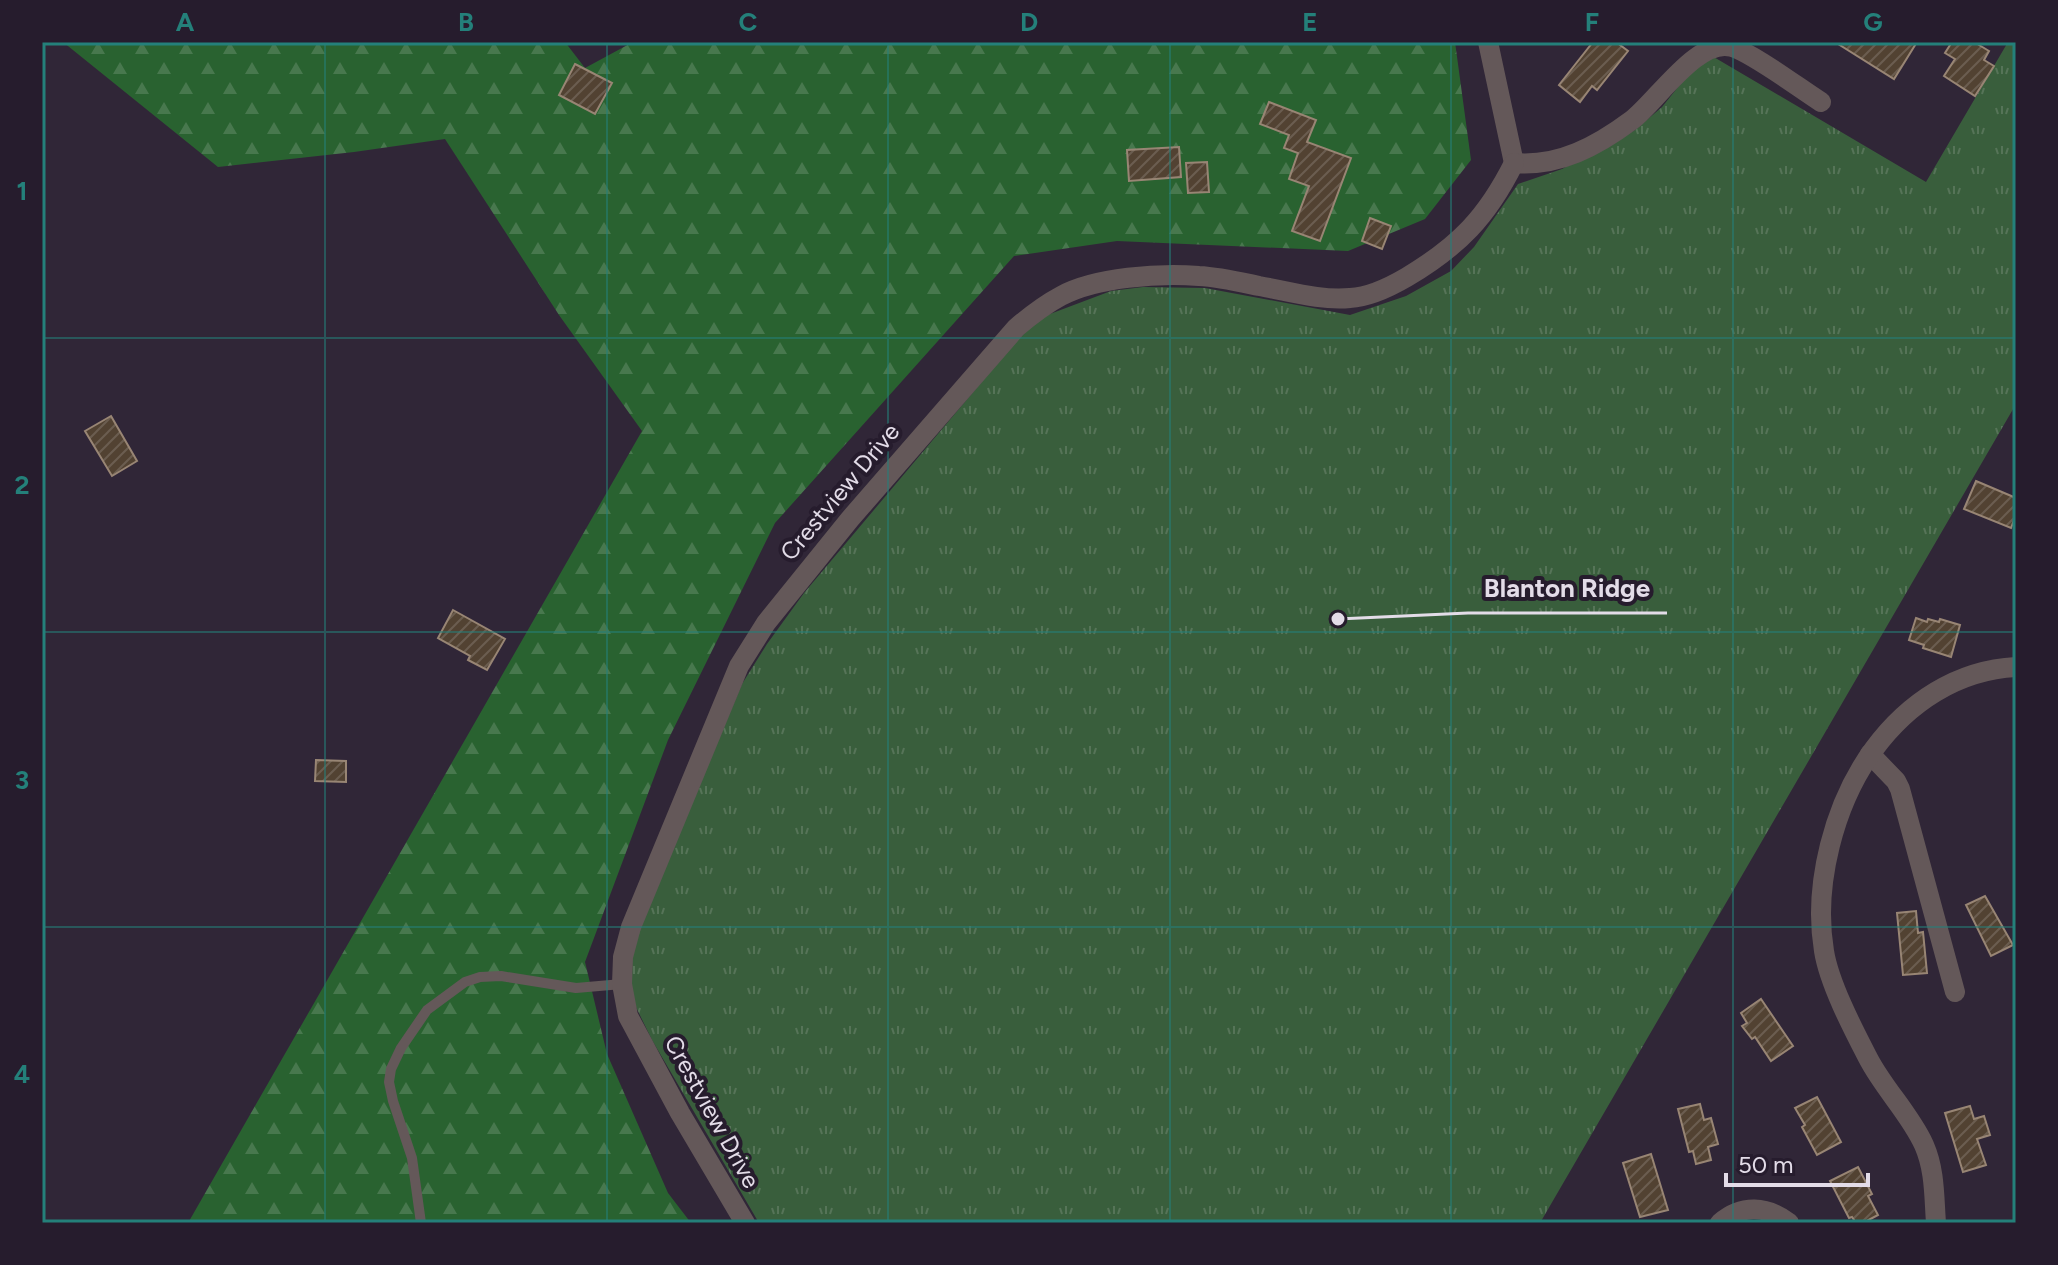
<svg xmlns="http://www.w3.org/2000/svg" width="2058" height="1265" font-family="Figtree,sans-serif">
  <style>
    .forest { fill: url(#forest-firs) }
    .park { fill: url(#park-tufts) }
    .building { fill: url(#building-hatch); stroke: #988574; stroke-width: 2 }
    .lines { fill: none; stroke-linecap: round; stroke-linejoin: round }
    .lane { stroke: #645859; stroke-width: 10 }
    .street { stroke: #645859; stroke-width: 20 }
    .grid { fill: none; stroke: #24807a; stroke-width: 2; stroke-opacity: 0.55 }
    .labels { text-anchor: middle; stroke-width: 8; stroke-linejoin: round; paint-order: stroke }
    .street-label { font-size: 24px; fill: #e3dce8; stroke: #261c2d }
    .leader { fill: none; stroke: #e3dce8; stroke-width: 3 }
    .callout-dot { fill: #e3dce8; stroke: #261c2d; stroke-width: 3 }
    .callout-label { font-size: 26px; text-anchor: middle; font-weight: bold; fill: #e3dce8; stroke: #261c2d; stroke-width: 8; stroke-linejoin: round; paint-order: stroke }
    .neatline { fill: none; stroke: #24807a; stroke-width: 3 }
    .grid-label { font-size: 26px; text-anchor: middle; font-weight: bold; fill: #24807a }
  </style>
  <defs>
    <pattern id="forest-firs" width="22" height="20" patternUnits="userSpaceOnUse" patternTransform="scale(2)"><rect width="22" height="20" fill="#296230"/><path d="M5 1l3.5 6h-7zM16 11l3.5 6h-7z" fill="#48784e"/></pattern>
    <pattern id="park-tufts" width="24" height="20" patternUnits="userSpaceOnUse" patternTransform="scale(2)"><rect width="24" height="20" fill="#395e3c"/><path d="M3 7l-1-3M5 7V3M7 7l1-3M15 17l-1-3M17 17v-4M19 17l1-3" fill="none" stroke="#567458"/></pattern>
    <pattern id="building-hatch" width="6" height="6" patternUnits="userSpaceOnUse" patternTransform="scale(2)"><rect width="6" height="6" fill="#524232"/><path d="M-1 1l2-2M0 6l6-6M5 7l2-2" fill="none" stroke="#6b5d50"/></pattern>
  </defs>
  <rect width="100%" height="100%" fill="#302637"/>
  <!-- forest -->
  <polygon class="forest" points="63,42 565,42 585,68 633,42 1455,42 1471,160 1425,219 1348,251 1117,241 1014,256 775,523 668,740 585,962 607,1054 668,1193 691,1223 188,1223 642,431 559,315 445,139 354,152 218,167"/>
  <!-- park -->
  <polygon class="park" points="2008,42 2016,42 2016,404 1540,1223 759,1223 652,1040 634,1003 629,979 633,951 645,915 742,684 767,644 804,593 1017,340 1042,317 1111,291 1143,287 1205,288 1350,315 1406,296 1451,271 1474,247 1518,184 1562,169 1635,130 1662,107 1695,66 1712,56 1926,182"/>
  <!-- building -->
  <g class="building">
    <polygon points="1593,42 1616,42 1628,51 1597,90 1592,86 1580,102 1559,85"/>
    <polygon points="1835,42 1917,42 1894,79"/>
    <polygon points="1952,42 1974,42 1989,51 1984,60 1994,66 1975,96 1944,76 1955,59 1945,53"/>
    <polygon points="575,64 612,83 595,114 559,95"/>
    <polygon points="1269,102 1316,120 1307,142 1351,158 1320,241 1292,231 1309,186 1289,179 1298,153 1284,148 1289,135 1260,124"/>
    <polygon points="1179,147 1181,177 1129,181 1127,150"/>
    <polygon points="1207,162 1209,192 1188,193 1186,163"/>
    <polygon points="1370,218 1391,226 1382,249 1362,241"/>
    <polygon points="111,416 137,461 112,476 85,431"/>
    <polygon points="1976,481 2016,498 2016,515 2011,528 1964,509"/>
    <polygon points="453,610 505,639 487,670 468,660 470,656 438,638"/>
    <polygon points="1916,618 1927,622 1928,619 1939,622 1940,619 1960,625 1951,657 1923,648 1924,645 1909,640"/>
    <polygon points="316,760 346,761 346,782 315,781"/>
    <polygon points="1985,896 2013,945 1991,956 1966,905"/>
    <polygon points="1916,911 1918,933 1923,932 1927,973 1903,975 1897,913"/>
    <polygon points="1761,999 1793,1046 1771,1061 1755,1037 1752,1039 1742,1026 1747,1023 1741,1013"/>
    <polygon points="1817,1097 1841,1142 1817,1155 1802,1127 1805,1125 1795,1108"/>
    <polygon points="1700,1104 1704,1120 1711,1118 1718,1144 1708,1147 1711,1160 1696,1164 1693,1151 1689,1152 1678,1109"/>
    <polygon points="1970,1106 1974,1119 1984,1116 1990,1135 1977,1139 1986,1165 1963,1172 1945,1113"/>
    <polygon points="1651,1154 1668,1210 1640,1217 1623,1163"/>
    <polygon points="1858,1167 1872,1194 1868,1196 1878,1215 1863,1223 1856,1223 1852,1217 1849,1218 1830,1181"/>
  </g>
  <g class="lines">
    <!-- lane -->
    <polyline class="lane" points="421,1223 412,1158 393,1101 389,1082 391,1069 401,1048 427,1010 465,982 480,977 501,976 576,988 622,984"/>
    <!-- street -->
    <g class="street">
      <polyline points="1488,42 1514,163"/>
      <path d="M1514 163C1559 167 1597 146 1632 120 1657 101 1698 37 1732 47 1754 54 1799 88 1821 102"/>
      <polyline points="1870,754 1896,781 1900,789 1955,992"/>
      <path d="M745 1223 680 1113 628 1016 622 984 623 957 631 927 739 666 766 623 850 519 1016 328C1030 316 1044 305 1061 296 1096 277 1159 273 1199 276 1219 277 1240 282 1259 286 1288 291 1321 301 1350 298 1370 297 1390 287 1407 277 1459 246 1487 217 1514 163"/>
      <path d="M1720 1223C1742 1204 1767 1206 1789 1223"/>
      <path d="M1936 1223C1934 1196 1935 1170 1924 1145 1910 1114 1884 1089 1868 1058 1853 1029 1829 983 1824 951 1813 885 1834 803 1874 749 1908 703 1957 670 2016 667"/>
    </g>
  </g>
  <!-- grid -->
  <path class="grid" d="M325 42V1223M607 42V1223M888 42V1223M1170 42V1223M1451 42V1223M1733 42V1223M42 338H2016M42 632H2016M42 927H2016"/>
  <g class="labels">
    <!-- street labels -->
    <g class="street-label">
      <text transform="translate(840 492) rotate(-50)" y="8">Crestview Drive</text>
      <text transform="translate(712 1112) rotate(61)" y="8">Crestview Drive</text>
    </g>
  </g>
  <!-- callouts -->
  <path class="leader" d="M1338 619L1468 613H1667"/>
  <circle class="callout-dot" cx="1338" cy="619" r="8"/>
  <g class="callout-label">
    <text x="1567" y="597">Blanton Ridge</text>
  </g>
  <!-- border -->
  <rect width="2058" height="1265" fill="none" stroke="#261c2d" stroke-width="88"/>
  <!-- scale -->
  <path d="M1726 1173v12h142v-12" fill="none" stroke="#e3dce8" stroke-width="4"/>
  <text x="1738" y="1173" font-size="24" fill="#e3dce8" stroke="#261c2d" stroke-width="6" paint-order="stroke">50 m</text>
  <rect x="44" y="44" width="1970" height="1177" class="neatline"/>
  <g class="grid-label">
    <text x="185" y="31">A</text>
    <text x="466" y="31">B</text>
    <text x="748" y="31">C</text>
    <text x="1029" y="31">D</text>
    <text x="1310" y="31">E</text>
    <text x="1592" y="31">F</text>
    <text x="1873" y="31">G</text>
    <text x="22" y="200">1</text>
    <text x="22" y="494">2</text>
    <text x="22" y="789">3</text>
    <text x="22" y="1083">4</text>
  </g>
</svg>
